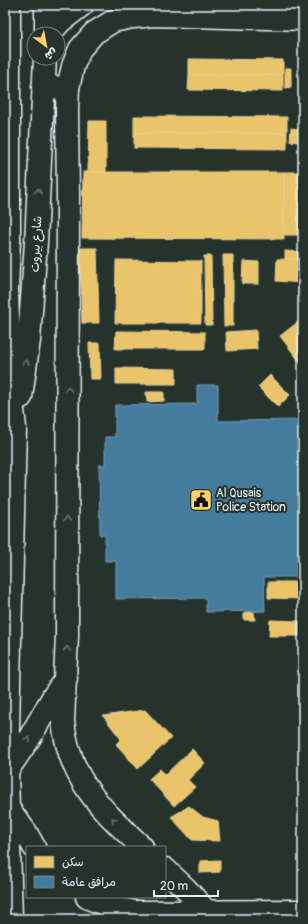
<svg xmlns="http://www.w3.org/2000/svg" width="308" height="924" font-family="Pangolin,'Playpen Sans Arabic',sans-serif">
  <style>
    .homes { fill: #e9c46a; stroke: #e9d295 }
    .public { fill: #457b9d; stroke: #769eb8 }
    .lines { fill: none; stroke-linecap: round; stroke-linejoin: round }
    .minor-casing { stroke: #e8f1f8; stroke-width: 25 }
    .major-casing { stroke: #e8f1f8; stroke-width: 25 }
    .minor { stroke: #26332d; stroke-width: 22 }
    .major { stroke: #26332d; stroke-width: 22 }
    .oneway { stroke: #6a7674 }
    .labels { text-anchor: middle; stroke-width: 4; stroke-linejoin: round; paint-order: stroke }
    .street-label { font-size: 12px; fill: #e8f1f8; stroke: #26332d }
    .poi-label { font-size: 12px; fill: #e8f1f8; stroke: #26332d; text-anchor: start }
  </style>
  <rect width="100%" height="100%" fill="#26332d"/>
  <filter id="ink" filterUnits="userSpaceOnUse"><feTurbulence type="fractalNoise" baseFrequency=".025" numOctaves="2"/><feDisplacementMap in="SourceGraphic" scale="8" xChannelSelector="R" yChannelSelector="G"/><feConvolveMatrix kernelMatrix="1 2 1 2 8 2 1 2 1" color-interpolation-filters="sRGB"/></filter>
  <g filter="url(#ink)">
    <!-- homes -->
    <g class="homes">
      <polygon points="189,59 283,60 283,75 189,75"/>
      <polygon points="285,68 291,68 291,87 285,88"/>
      <polygon points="189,75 283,75 283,91 188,90"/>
      <polygon points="134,116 287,117 287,133 134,133"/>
      <polygon points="89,121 106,121 106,172 88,172"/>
      <polygon points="291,128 298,129 298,142 290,141"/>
      <polygon points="134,133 287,133 287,149 134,148"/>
      <polygon points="83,172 284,172 284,239 82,238"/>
      <rect x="284" y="172" width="19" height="63"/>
      <polygon points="80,248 97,248 99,323 82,323"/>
      <polygon points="285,251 303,252 303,260 285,259"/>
      <polygon points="223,255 233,255 233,326 224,326"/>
      <polygon points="204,256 211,256 212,325 205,325"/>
      <polygon points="277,259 303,260 303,283 276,281"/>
      <polygon points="116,260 201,261 201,323 115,323"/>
      <polygon points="243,261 259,262 259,284 242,284"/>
      <polygon points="303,318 303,366 280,336"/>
      <polygon points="256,330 257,349 227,351 226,332"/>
      <polygon points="116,331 205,332 205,349 115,349"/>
      <polygon points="89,343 100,343 101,379 90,379"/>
      <polygon points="116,368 176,369 176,384 116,384"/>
      <polygon points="270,375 290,395 278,407 258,387"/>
      <polygon points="146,392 164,392 164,401 147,402"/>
      <polygon points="268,582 301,582 301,599 268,598"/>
      <polygon points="254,612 255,620 244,620 244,613"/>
      <polygon points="270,620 299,621 299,636 269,636"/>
      <polygon points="145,710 171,738 138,769 116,744 121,739 103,716"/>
      <polygon points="192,749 205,763 188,780 195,787 174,806 149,779 160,769 165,775"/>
      <polygon points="189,806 203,817 218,821 220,841 192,840 171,817"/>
      <polygon points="220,860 220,872 200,873 200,861"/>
    </g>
    <!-- public -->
    <polygon class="public" points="197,385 218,385 218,421 303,420 303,464 302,464 303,577 264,577 265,611 206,612 206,598 116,599 116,561 105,561 105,535 100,535 99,465 105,465 105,437 115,437 115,405 197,404"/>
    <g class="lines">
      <!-- minor casing -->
      <g class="minor-casing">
        <g id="minor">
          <polyline points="49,34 61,21 82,5"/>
          <polyline points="8,808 25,831 34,847"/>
          <path d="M142 847C101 809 69 780 63 721L67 636 68 197 67 109 68 88 73 66 80 49 94 33 113 21 133 17 154 15 303 19"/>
          <polyline points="165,869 185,888 206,911"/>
          <path d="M87 897C102 905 118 908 134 912"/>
          <polyline points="110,919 116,917 135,912 303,911"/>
        </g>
      </g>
      <!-- major casing -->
      <g class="major-casing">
        <g id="major">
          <polyline points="9,5 9,240 7,290 10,382 15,428 7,771 11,919"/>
          <polyline points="46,34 46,5"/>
          <polyline points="43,87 68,88"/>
          <polyline points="21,397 29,340 36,242 45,58"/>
          <polyline points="7,771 30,737 53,697 66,678"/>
        </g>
      </g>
      <!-- minor -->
      <use href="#minor" class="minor"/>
      <!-- major -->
      <use href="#major" class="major"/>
    </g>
    <!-- one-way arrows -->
    <defs><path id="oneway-chevron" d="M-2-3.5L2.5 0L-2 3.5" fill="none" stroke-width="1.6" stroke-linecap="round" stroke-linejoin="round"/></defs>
    <g class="oneway">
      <use href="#oneway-chevron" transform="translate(38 191) rotate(-87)"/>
      <use href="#oneway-chevron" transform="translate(26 362) rotate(-83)"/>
      <use href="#oneway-chevron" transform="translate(68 389) rotate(-90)"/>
      <use href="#oneway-chevron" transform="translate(67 519) rotate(-90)"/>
      <use href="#oneway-chevron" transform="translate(67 649) rotate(-88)"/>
      <use href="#oneway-chevron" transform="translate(28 739) rotate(-58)"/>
      <use href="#oneway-chevron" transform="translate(114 820) rotate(-135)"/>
    </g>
  </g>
  <!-- icons -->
  <defs>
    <g id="civic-square" transform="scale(1.15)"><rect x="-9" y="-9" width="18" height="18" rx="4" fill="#ffd166" stroke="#26332d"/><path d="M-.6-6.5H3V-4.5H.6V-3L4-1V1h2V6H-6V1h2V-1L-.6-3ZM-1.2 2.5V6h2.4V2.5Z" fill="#111"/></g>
  </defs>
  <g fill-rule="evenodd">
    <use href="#civic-square" x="201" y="500"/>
  </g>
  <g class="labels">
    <!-- street labels -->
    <g class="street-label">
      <text transform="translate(36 244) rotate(-87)" y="4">شارع بيروت</text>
    </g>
    <!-- poi labels -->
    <g class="poi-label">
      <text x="216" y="497">Al Qusais<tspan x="216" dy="14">Police Station</tspan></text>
    </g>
  </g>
  <!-- margin -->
  <rect width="308" height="924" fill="none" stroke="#26332d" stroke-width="20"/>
  <rect x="10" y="10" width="288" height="904" fill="none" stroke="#e8f1f8" stroke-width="1.5" filter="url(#ink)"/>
  <!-- legend -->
  <rect x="26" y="846" width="140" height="52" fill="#26332d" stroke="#747f7e"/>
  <rect x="34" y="856" width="20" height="12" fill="#e9c46a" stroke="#747f7e"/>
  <text x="62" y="866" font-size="12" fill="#e8f1f8">سكن</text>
  <rect x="34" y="876" width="20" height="12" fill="#457b9d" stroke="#747f7e"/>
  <text x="62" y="886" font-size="12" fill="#e8f1f8">مرافق عامة</text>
  <!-- north arrow -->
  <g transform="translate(46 46) rotate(148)"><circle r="19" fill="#26332d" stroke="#747f7e"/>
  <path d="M0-3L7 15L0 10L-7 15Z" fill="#ffd166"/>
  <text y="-6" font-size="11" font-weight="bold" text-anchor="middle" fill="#e8f1f8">ش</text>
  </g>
  <!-- scale -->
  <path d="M154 890v6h64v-6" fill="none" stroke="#e8f1f8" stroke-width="2"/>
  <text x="160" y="890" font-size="12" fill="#e8f1f8" stroke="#26332d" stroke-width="3" paint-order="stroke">20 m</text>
</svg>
